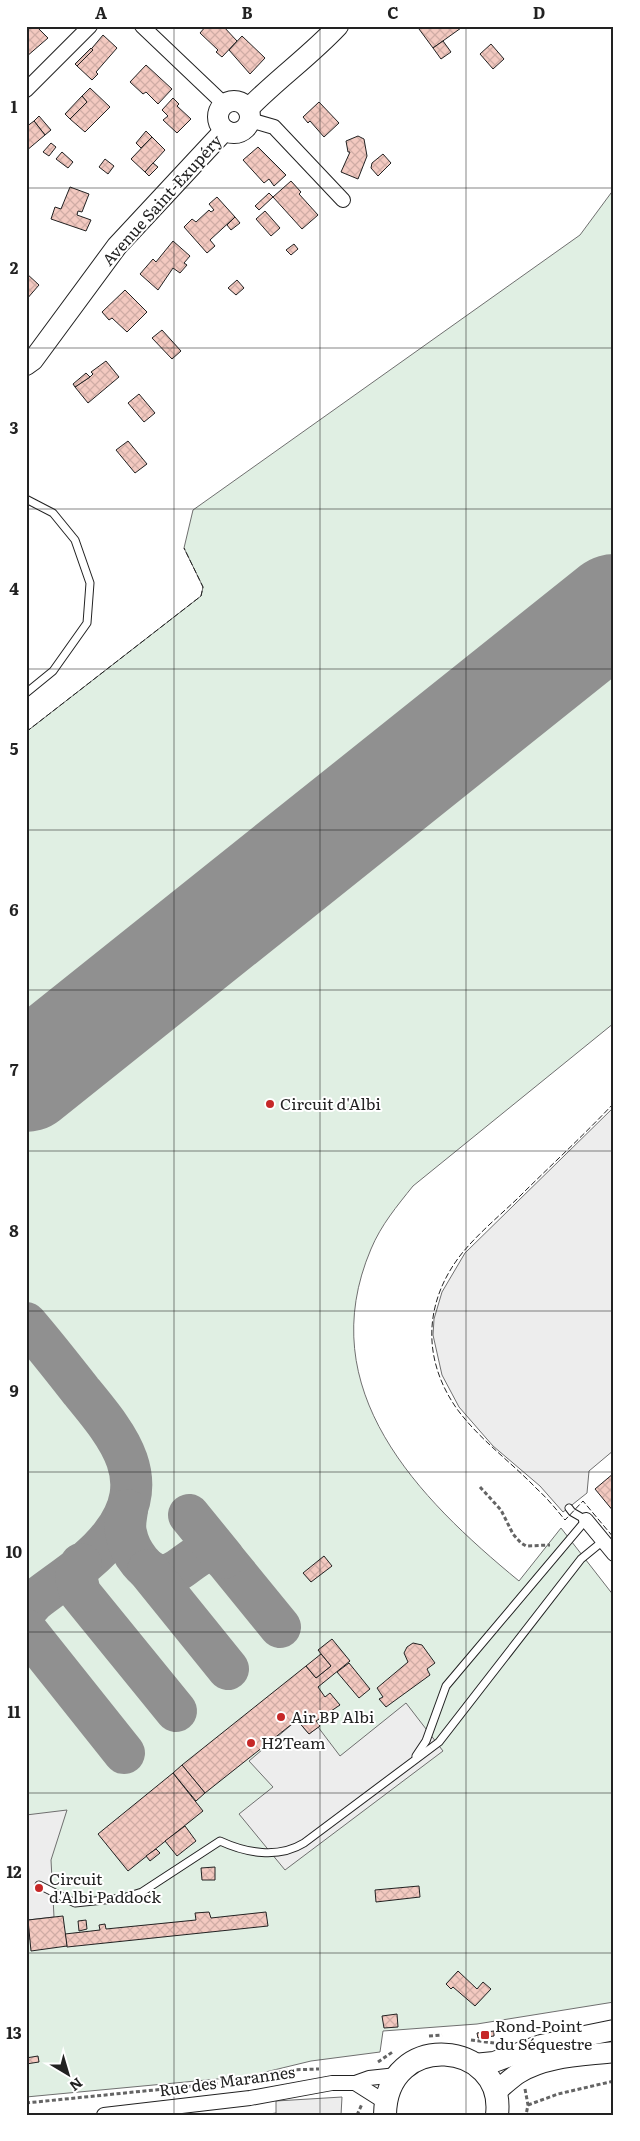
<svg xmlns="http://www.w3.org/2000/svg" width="640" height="2141" font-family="Literata,serif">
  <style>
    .park { fill: #e0efe3; stroke: #6f6f6f }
    .parking { fill: #ededed; stroke: #6f6f6f }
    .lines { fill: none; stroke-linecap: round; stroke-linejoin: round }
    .taxiway { stroke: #909090; stroke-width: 42 }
    .runway { stroke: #909090; stroke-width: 108 }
    .building { fill: url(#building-cross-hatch); stroke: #222 }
    .lane-casing { stroke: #222; stroke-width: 9 }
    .street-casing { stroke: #222; stroke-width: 16 }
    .secondary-casing { stroke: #222; stroke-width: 22 }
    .primary-casing { stroke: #222; stroke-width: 24 }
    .path { stroke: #646464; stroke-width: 3; stroke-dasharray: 4 2.5; stroke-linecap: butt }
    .lane { stroke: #fff; stroke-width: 7 }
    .street { stroke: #fff; stroke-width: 14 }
    .secondary { stroke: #fff; stroke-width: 20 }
    .primary { stroke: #fff; stroke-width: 22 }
    .fence { stroke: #222; stroke-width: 1; stroke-dasharray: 6 2.5; stroke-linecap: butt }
    .grid { fill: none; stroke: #222; stroke-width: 1; stroke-opacity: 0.55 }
    .poi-dot { fill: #c62828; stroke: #fff; stroke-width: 2 }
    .labels { text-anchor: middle; stroke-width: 4; stroke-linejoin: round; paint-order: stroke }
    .street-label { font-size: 16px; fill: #222; stroke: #fff }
    .poi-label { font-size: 16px; fill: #222; stroke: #fff; text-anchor: start }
    .neatline { fill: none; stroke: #222; stroke-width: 2 }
    .grid-label { font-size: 16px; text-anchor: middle; font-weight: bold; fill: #222 }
  </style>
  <defs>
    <pattern id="building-cross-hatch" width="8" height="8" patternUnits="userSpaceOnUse" patternTransform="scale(1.25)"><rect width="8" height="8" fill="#f3c9c0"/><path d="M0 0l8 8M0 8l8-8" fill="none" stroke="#d0aca5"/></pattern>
  </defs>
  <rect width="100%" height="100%" fill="#fff"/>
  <!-- park -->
  <path class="park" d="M614 189V1023L413 1186C397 1206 381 1225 371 1249 311 1390 418 1498 519 1581L561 1528 614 1596V2002L477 2024 383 2031 380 2052 311 2061 249 2076 26 2097V732L201 596 203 587 184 548 193 510 580 235Z"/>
  <!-- parking -->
  <g class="parking">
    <polygon points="614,1107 614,1450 589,1471 587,1493 563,1512 540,1486 493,1446 459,1407 442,1375 433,1335 434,1319 442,1292 465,1253"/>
    <polygon points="406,1703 443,1751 285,1870 239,1814 273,1787 249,1761 297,1720 309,1734 318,1727 340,1756"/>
    <polygon points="67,1810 51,1860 54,1917 28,1920 30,1939 26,1939 26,1815"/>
    <polygon points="342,2097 341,2115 262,2115 276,2113 276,2101"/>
  </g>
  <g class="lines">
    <!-- taxiway -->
    <g class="taxiway">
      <path d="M26 1323C45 1345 63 1368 81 1391 118 1436 155 1479 112 1535 92 1562 59 1581 34 1601L26 1610"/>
      <path d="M127 1510C126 1518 124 1525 126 1533 129 1550 146 1578 166 1575 187 1572 204 1535 227 1562L280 1627"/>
      <polyline points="189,1515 224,1558"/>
      <polyline points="81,1564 76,1576 80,1593 176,1711"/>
      <polyline points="148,1570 228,1669"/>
      <polyline points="26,1630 124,1753"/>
    </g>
    <!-- runway -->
    <polyline class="runway" points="26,1078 614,608"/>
  </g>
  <!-- building -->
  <g class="building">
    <polygon points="28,26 36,26 48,38 26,57"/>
    <polygon points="206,26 223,26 237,41 222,57 216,52 218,50 200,33"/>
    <polygon points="422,26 460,26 461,28 433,48 419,29"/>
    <polygon points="103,35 117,48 96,72 98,74 92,80 77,66"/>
    <polygon points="242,36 265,58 250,74 229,50"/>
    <polygon points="443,41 451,52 441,59 433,48"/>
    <polygon points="491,44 504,59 493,69 480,54"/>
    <polygon points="91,48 93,50 77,66 75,64"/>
    <polygon points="146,65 172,89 158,104 146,92 143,94 130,82"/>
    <polygon points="90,88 110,107 85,132 70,119 87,102 82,96"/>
    <polygon points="82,96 87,102 70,119 65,114"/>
    <polygon points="173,98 179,104 177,106 191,119 177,133 163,120 168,116 162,110"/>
    <polygon points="319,102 339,123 324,137 310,121 308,123 303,117"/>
    <polygon points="39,116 51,130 45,135 34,121"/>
    <polygon points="34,121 45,135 26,151 26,127"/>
    <polygon points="146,131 152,137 141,148 136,143"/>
    <polygon points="358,136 364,139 367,156 358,179 341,172 350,152 348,152 346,141"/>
    <polygon points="152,137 165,150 145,172 131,159"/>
    <polygon points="51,143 56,147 49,156 43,152"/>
    <polygon points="258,147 286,175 274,186 269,179 264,183 243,160"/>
    <polygon points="62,152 73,162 68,168 56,159"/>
    <polygon points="383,154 391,163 378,176 371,168 372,163"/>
    <polygon points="105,159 114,166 108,174 99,167"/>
    <polygon points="153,163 158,167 149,176 145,172"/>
    <polygon points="291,181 301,192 299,194 318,215 302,229 273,197"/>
    <polygon points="70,187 89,194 82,212 78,211 77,215 91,220 86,231 51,219 55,207 61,209"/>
    <polygon points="269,193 273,197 259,210 255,206"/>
    <polygon points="217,197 235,217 210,240 215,246 207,253 184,227 192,219 196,222 209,210 211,212 214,210 209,204"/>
    <polygon points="265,211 280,228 271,236 256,219"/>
    <polygon points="235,217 240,223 231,230 227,225"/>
    <polygon points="173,241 190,256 184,263 187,265 180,273 173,268 158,290 140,274 153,259 156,262"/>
    <polygon points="294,244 298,249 291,255 286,250"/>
    <polygon points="26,273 39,285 26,300"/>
    <polygon points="237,280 244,288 236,295 228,288"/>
    <polygon points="125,290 147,312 127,332 112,318 109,320 102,312"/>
    <polygon points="162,330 181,351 172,359 152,338"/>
    <polygon points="106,361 119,377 88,403 75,387 90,377 93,374 91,372"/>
    <polygon points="86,373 90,377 75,387 73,384"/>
    <polygon points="139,394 155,413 144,422 128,403"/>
    <polygon points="128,441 147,464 135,473 116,450"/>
    <polygon points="614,1473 614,1512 595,1489"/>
    <polygon points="324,1556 332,1566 311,1582 303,1573"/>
    <polygon points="332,1639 350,1661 318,1687 325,1697 330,1693 340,1705 316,1721 320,1726 309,1734 297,1720 205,1793 182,1765 306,1666 316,1678 331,1666 318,1650"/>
    <polygon points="413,1643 422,1645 435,1663 427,1669 430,1675 386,1707 379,1699 383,1697 377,1688 408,1662 404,1653 407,1647"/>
    <polygon points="321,1654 331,1666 316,1678 306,1666"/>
    <polygon points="349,1663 370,1689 359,1698 337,1672"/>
    <polygon points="182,1765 205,1793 196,1801 173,1773"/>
    <polygon points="173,1773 203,1811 128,1871 98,1834"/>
    <polygon points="185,1826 196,1841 177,1856 165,1841"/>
    <polygon points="156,1849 160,1853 150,1861 146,1856"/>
    <polygon points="215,1867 215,1880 202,1880 201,1868"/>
    <polygon points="419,1886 420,1897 376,1902 375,1890"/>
    <polygon points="209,1912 211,1918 266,1912 268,1926 67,1947 65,1934 100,1930 99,1925 105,1924 106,1929 196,1920 195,1913"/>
    <polygon points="63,1916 67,1946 31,1951 28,1920"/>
    <polygon points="86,1920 87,1929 79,1931 78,1921"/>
    <polygon points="458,1971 477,1989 483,1982 491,1989 475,2006 453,1987 451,1989 446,1984"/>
    <polygon points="397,2014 398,2027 384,2028 382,2016"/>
    <polygon points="494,2031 494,2036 478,2038 477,2033"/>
    <polygon points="38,2056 39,2062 26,2064 26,2058"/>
  </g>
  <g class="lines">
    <!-- lane casing -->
    <g class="lane-casing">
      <g id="lane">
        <polyline points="26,499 53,513 75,540 90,583 87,623 53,671 26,693"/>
        <polyline points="416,1756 426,1741 446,1686 586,1520 572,1512 569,1508"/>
        <path d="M39 1885 75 1903 123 1898 142 1892 220 1841C246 1853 278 1859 304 1843L439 1742 581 1559 603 1541"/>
      </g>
    </g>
    <!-- street casing -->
    <g class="street-casing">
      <g id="street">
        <polyline points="142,26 225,105"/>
        <polyline points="26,90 90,26"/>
        <polyline points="250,120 274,127 343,200"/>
        <polyline points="586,1520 614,1554"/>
        <polyline points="355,2083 385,2102"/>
        <polyline points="104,2115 250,2098 332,2083 355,2083 369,2078 397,2075"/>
      </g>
    </g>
    <!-- secondary casing -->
    <g class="secondary-casing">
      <g id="secondary">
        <circle cx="234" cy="117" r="16"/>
        <path d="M248 109C276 80 310 56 338 26"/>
        <polyline points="26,365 33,360 117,246 225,130"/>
        <polyline points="474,2064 494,2062 541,2045 614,2030"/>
        <path d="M495 2092C503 2086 511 2078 519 2073 546 2056 583 2056 614 2052"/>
      </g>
    </g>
    <!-- primary casing -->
    <g class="primary-casing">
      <path id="primary" d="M385 2115C386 2029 506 2040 497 2115"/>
    </g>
    <!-- path -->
    <g class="path">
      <polyline points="480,1487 501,1510 513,1534 521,1543 526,1546 550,1545"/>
      <polyline points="429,2036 442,2035"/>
      <polyline points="471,2040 494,2043"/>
      <polyline points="378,2062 394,2051"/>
      <polyline points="525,2089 528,2105 526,2115"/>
      <polyline points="26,2103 243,2081 288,2070 319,2069"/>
      <polyline points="528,2105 558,2094 614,2081"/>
      <polyline points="357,2115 362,2104"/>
    </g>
    <!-- lane -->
    <use href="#lane" class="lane"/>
    <!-- street -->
    <use href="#street" class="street"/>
    <!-- secondary -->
    <use href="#secondary" class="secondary"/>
    <!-- primary -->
    <use href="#primary" class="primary"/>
    <!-- fence -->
    <g class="fence">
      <polyline points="26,732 201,596 203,587 184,548"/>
      <path d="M614 1103C583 1136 549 1167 517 1199 499 1216 479 1233 463 1252 424 1300 421 1358 457 1409 480 1440 510 1461 537 1489 547 1498 556 1509 565 1520L583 1501 614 1538"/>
    </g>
  </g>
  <!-- grid -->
  <path class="grid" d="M174 26V2115M320 26V2115M466 26V2115M26 188H614M26 348H614M26 509H614M26 669H614M26 830H614M26 990H614M26 1151H614M26 1311H614M26 1472H614M26 1632H614M26 1793H614M26 1953H614"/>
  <!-- markers -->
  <g class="poi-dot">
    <circle cx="270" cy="1104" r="5"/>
    <circle cx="281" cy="1717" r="5"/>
    <circle cx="251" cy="1743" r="5"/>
    <circle cx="39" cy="1888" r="5"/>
    <rect x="480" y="2030" width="10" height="10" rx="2.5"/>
  </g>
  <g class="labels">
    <!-- street labels -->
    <g class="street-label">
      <text transform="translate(162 200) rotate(-48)" y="6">Avenue Saint-Exupéry</text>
      <text transform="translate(227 2081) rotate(-8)" y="6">Rue des Marannes</text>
    </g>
    <!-- poi labels -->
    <g class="poi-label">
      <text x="280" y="1110">Circuit d'Albi</text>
      <text x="291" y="1723">Air BP Albi</text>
      <text x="261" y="1749">H2Team</text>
      <text x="49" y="1885">Circuit<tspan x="49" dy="18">d'Albi Paddock</tspan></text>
      <text x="495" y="2032">Rond-Point<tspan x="495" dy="18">du Séquestre</tspan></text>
    </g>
  </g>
  <!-- border -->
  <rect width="640" height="2141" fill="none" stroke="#ffffff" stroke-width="55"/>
  <!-- north arrow -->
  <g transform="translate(68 2074) rotate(142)" stroke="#ffffff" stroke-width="4" paint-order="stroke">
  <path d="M0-4L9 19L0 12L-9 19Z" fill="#222222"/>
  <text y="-8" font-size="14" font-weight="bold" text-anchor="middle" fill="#222222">N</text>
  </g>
  <rect x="28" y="28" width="584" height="2086" class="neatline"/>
  <g class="grid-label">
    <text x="101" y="19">A</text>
    <text x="247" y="19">B</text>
    <text x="393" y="19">C</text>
    <text x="539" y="19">D</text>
    <text x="14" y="113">1</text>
    <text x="14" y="274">2</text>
    <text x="14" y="434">3</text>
    <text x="14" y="595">4</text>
    <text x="14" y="755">5</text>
    <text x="14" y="916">6</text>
    <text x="14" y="1076">7</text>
    <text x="14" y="1237">8</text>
    <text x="14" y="1397">9</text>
    <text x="14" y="1558">10</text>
    <text x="14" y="1718">11</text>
    <text x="14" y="1878">12</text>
    <text x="14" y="2039">13</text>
  </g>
</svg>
